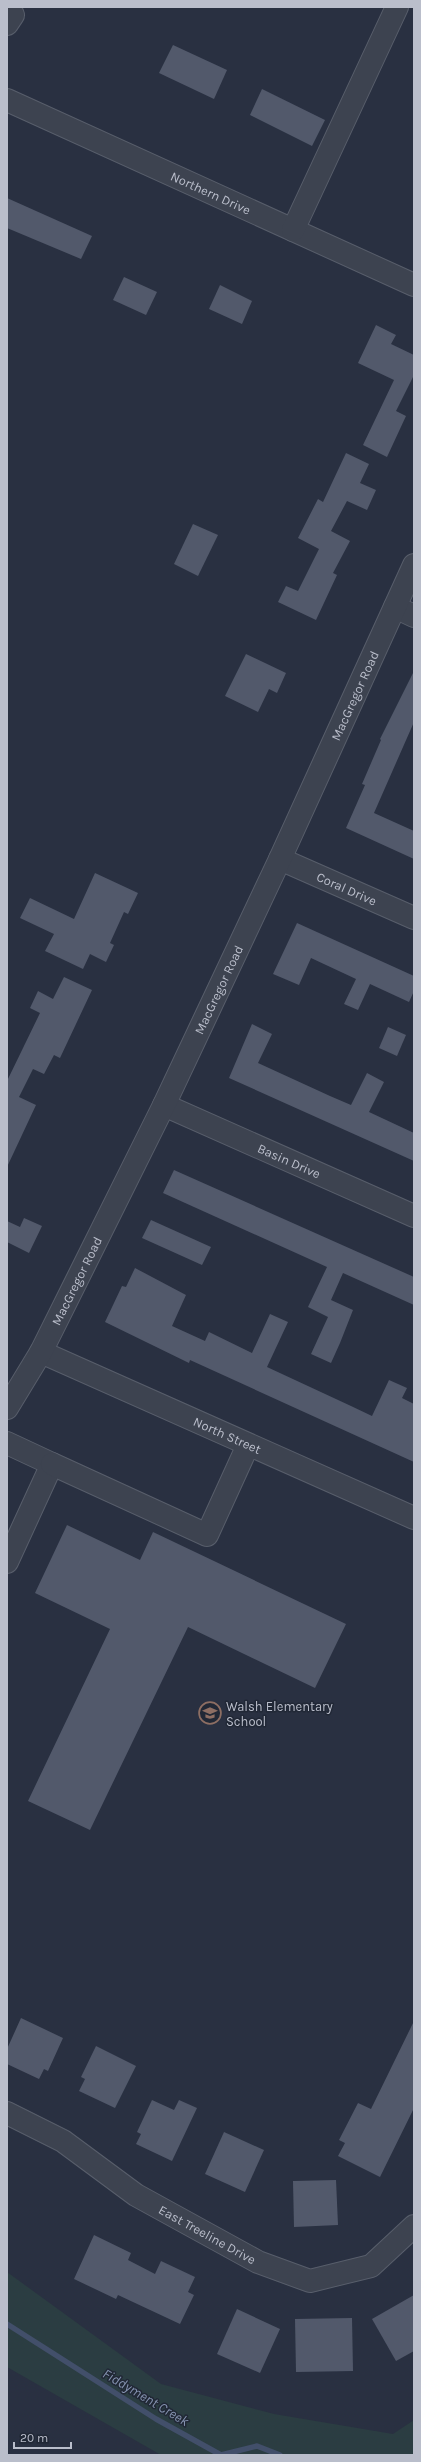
<svg xmlns="http://www.w3.org/2000/svg" width="421" height="2462" font-family="Karla,sans-serif">
  <style>
    .green { fill: #2b3d42 }
    .lines { fill: none; stroke-linecap: round; stroke-linejoin: round }
    .stream { stroke: #424f6a; stroke-width: 5.5 }
    .building { fill: #52596b }
    .minor-casing { stroke: #585e6b; stroke-width: 24 }
    .minor { stroke: #3d4350; stroke-width: 22 }
    .labels { text-anchor: middle; stroke-width: 3; stroke-linejoin: round; paint-order: stroke }
    .street-label { font-size: 13px; fill: #babecb; stroke: #212836 }
    .poi-label { font-size: 13px; fill: #babecb; stroke: #212836; text-anchor: start }
    .water-label { font-size: 14px; font-style: italic; fill: #8492af; stroke: #212836 }
  </style>
  <rect width="100%" height="100%" fill="#293041"/>
  <!-- green -->
  <polygon class="green" points="7,2272 161,2384 274,2414 393,2434 414,2420 414,2455 161,2455 7,2367"/>
  <g class="lines">
    <!-- stream -->
    <polyline class="stream" points="7,2324 156,2419 221,2455 257,2446 280,2455"/>
  </g>
  <!-- building -->
  <g class="building">
    <polygon points="173,45 227,70 214,99 159,73"/>
    <polygon points="262,89 325,120 312,146 250,115"/>
    <polygon points="7,198 92,236 81,259 7,228"/>
    <polygon points="124,277 157,292 146,315 113,300"/>
    <polygon points="220,285 252,301 242,324 209,309"/>
    <polygon points="376,325 396,335 391,344 414,355 414,375 396,411 406,416 387,457 363,445 394,380 358,363"/>
    <polygon points="346,453 369,464 360,483 376,490 367,510 347,501 331,531 350,541 333,573 337,575 316,620 278,602 286,586 298,591 319,549 298,538 318,499 323,502"/>
    <polygon points="193,524 218,535 198,576 174,564"/>
    <polygon points="246,654 286,673 277,693 269,689 258,712 225,696"/>
    <polygon points="414,671 414,722 374,813 414,831 414,859 346,828 365,785 362,784 381,740 380,739"/>
    <polygon points="95,873 138,893 128,914 124,912 110,943 114,945 106,962 90,954 83,969 45,951 54,934 20,918 30,898 74,919"/>
    <polygon points="297,923 414,976 414,991 409,1002 370,984 358,1010 344,1004 356,979 311,958 299,985 273,974"/>
    <polygon points="64,977 92,990 60,1058 54,1055 44,1074 33,1069 19,1097 36,1105 7,1167 7,1081 40,1013 30,1008 38,991 53,999"/>
    <polygon points="252,1024 272,1034 258,1063 330,1096 351,1105 367,1073 384,1082 369,1112 414,1133 414,1161 229,1078"/>
    <polygon points="388,1027 406,1035 397,1056 379,1048"/>
    <polygon points="174,1170 414,1277 414,1305 343,1273 331,1300 353,1310 340,1343 331,1363 311,1354 328,1317 308,1307 327,1267 163,1193"/>
    <polygon points="24,1218 42,1226 29,1253 7,1242 7,1221 20,1227"/>
    <polygon points="151,1220 211,1247 202,1265 142,1238"/>
    <polygon points="135,1268 186,1295 172,1326 205,1341 209,1332 252,1353 270,1314 288,1322 267,1367 351,1406 372,1416 389,1380 407,1388 402,1398 414,1404 414,1462 190,1360 189,1363 105,1322 122,1286 126,1287"/>
    <polygon points="67,1525 140,1560 153,1532 346,1624 315,1688 188,1627 90,1830 28,1801 110,1629 35,1593"/>
    <polygon points="21,2018 63,2038 48,2071 44,2069 39,2079 7,2064 7,2049"/>
    <polygon points="414,2021 414,2108 380,2177 338,2156 345,2143 339,2140 358,2103 371,2109"/>
    <polygon points="96,2046 136,2066 115,2108 79,2091 85,2079 81,2077"/>
    <polygon points="152,2100 174,2110 179,2100 197,2108 172,2161 136,2144 141,2134 137,2132"/>
    <polygon points="224,2132 264,2150 245,2192 205,2174"/>
    <polygon points="336,2180 338,2225 294,2227 293,2181"/>
    <polygon points="94,2235 131,2253 128,2260 155,2274 161,2261 195,2277 188,2292 194,2295 180,2324 118,2295 116,2299 74,2279"/>
    <polygon points="414,2295 414,2351 396,2361 372,2319"/>
    <polygon points="237,2309 280,2329 260,2373 217,2354"/>
    <polygon points="352,2318 353,2371 296,2372 295,2319"/>
  </g>
  <g class="lines">
    <!-- minor casing -->
    <g class="minor-casing">
      <g id="minor">
        <polyline points="7,24 13,15"/>
        <path id="s1" d="M7 100 414 285"/>
        <polyline points="293,230 397,7"/>
        <polyline points="395,607 414,616"/>
        <path id="s2" d="M280 859 414 918"/>
        <path id="s3" d="M164 1105 414 1216"/>
        <path id="s4" d="M41 1352 414 1518"/>
        <path id="s5" d="M7 1408 41 1352 164 1105 280 859 414 565"/>
        <polyline points="7,1443 52,1464 7,1562"/>
        <polyline points="52,1464 207,1535 248,1445"/>
        <path id="s6" d="M7 2113 63 2141 136 2195 258 2262 310 2281 371 2266 414 2226"/>
      </g>
    </g>
    <!-- minor -->
    <use href="#minor" class="minor"/>
  </g>
  <!-- icons -->
  <defs>
    <g id="school-ring" transform="scale(1.15)"><circle r="9.5" fill="#212836" stroke="#8d6e63" stroke-width="1.5"/><path d="M0-5L7-2L0 1L-7-2ZM-4 1L0 2.5L4 1V4Q0 6-4 4Z" fill="#8d6e63"/></g>
  </defs>
  <g fill-rule="evenodd">
    <use href="#school-ring" x="210" y="1713"/>
  </g>
  <g class="labels">
    <!-- street labels -->
    <g class="street-label">
      <text dy="5" stroke="none"><textPath href="#s1" startOffset="224">Northern Drive</textPath></text>
      <text dy="5" stroke="none"><textPath href="#s5" startOffset="793">MacGregor Road</textPath></text>
      <text dy="5" stroke="none"><textPath href="#s2" startOffset="73">Coral Drive</textPath></text>
      <text dy="5" stroke="none"><textPath href="#s5" startOffset="469">MacGregor Road</textPath></text>
      <text dy="5" stroke="none"><textPath href="#s3" startOffset="137">Basin Drive</textPath></text>
      <text dy="5" stroke="none"><textPath href="#s5" startOffset="145">MacGregor Road</textPath></text>
      <text dy="5" stroke="none"><textPath href="#s4" startOffset="204">North Street</textPath></text>
      <text dy="5" stroke="none"><textPath href="#s6" startOffset="235">East Treeline Drive</textPath></text>
    </g>
    <!-- poi labels -->
    <g class="poi-label">
      <text x="226" y="1711">Walsh Elementary<tspan x="226" dy="15">School</tspan></text>
    </g>
    <!-- water labels -->
    <g class="water-label">
      <text transform="translate(146 2397) rotate(31)" y="5">Fiddyment Creek</text>
    </g>
  </g>
  <!-- border -->
  <rect width="421" height="2462" fill="none" stroke="#babecb" stroke-width="16"/>
  <!-- scale -->
  <path d="M14 2442v6h57v-6" fill="none" stroke="#babecb" stroke-width="2"/>
  <text x="20" y="2442" font-size="12" fill="#babecb" stroke="#212836" stroke-width="3" paint-order="stroke">20 m</text>
</svg>
